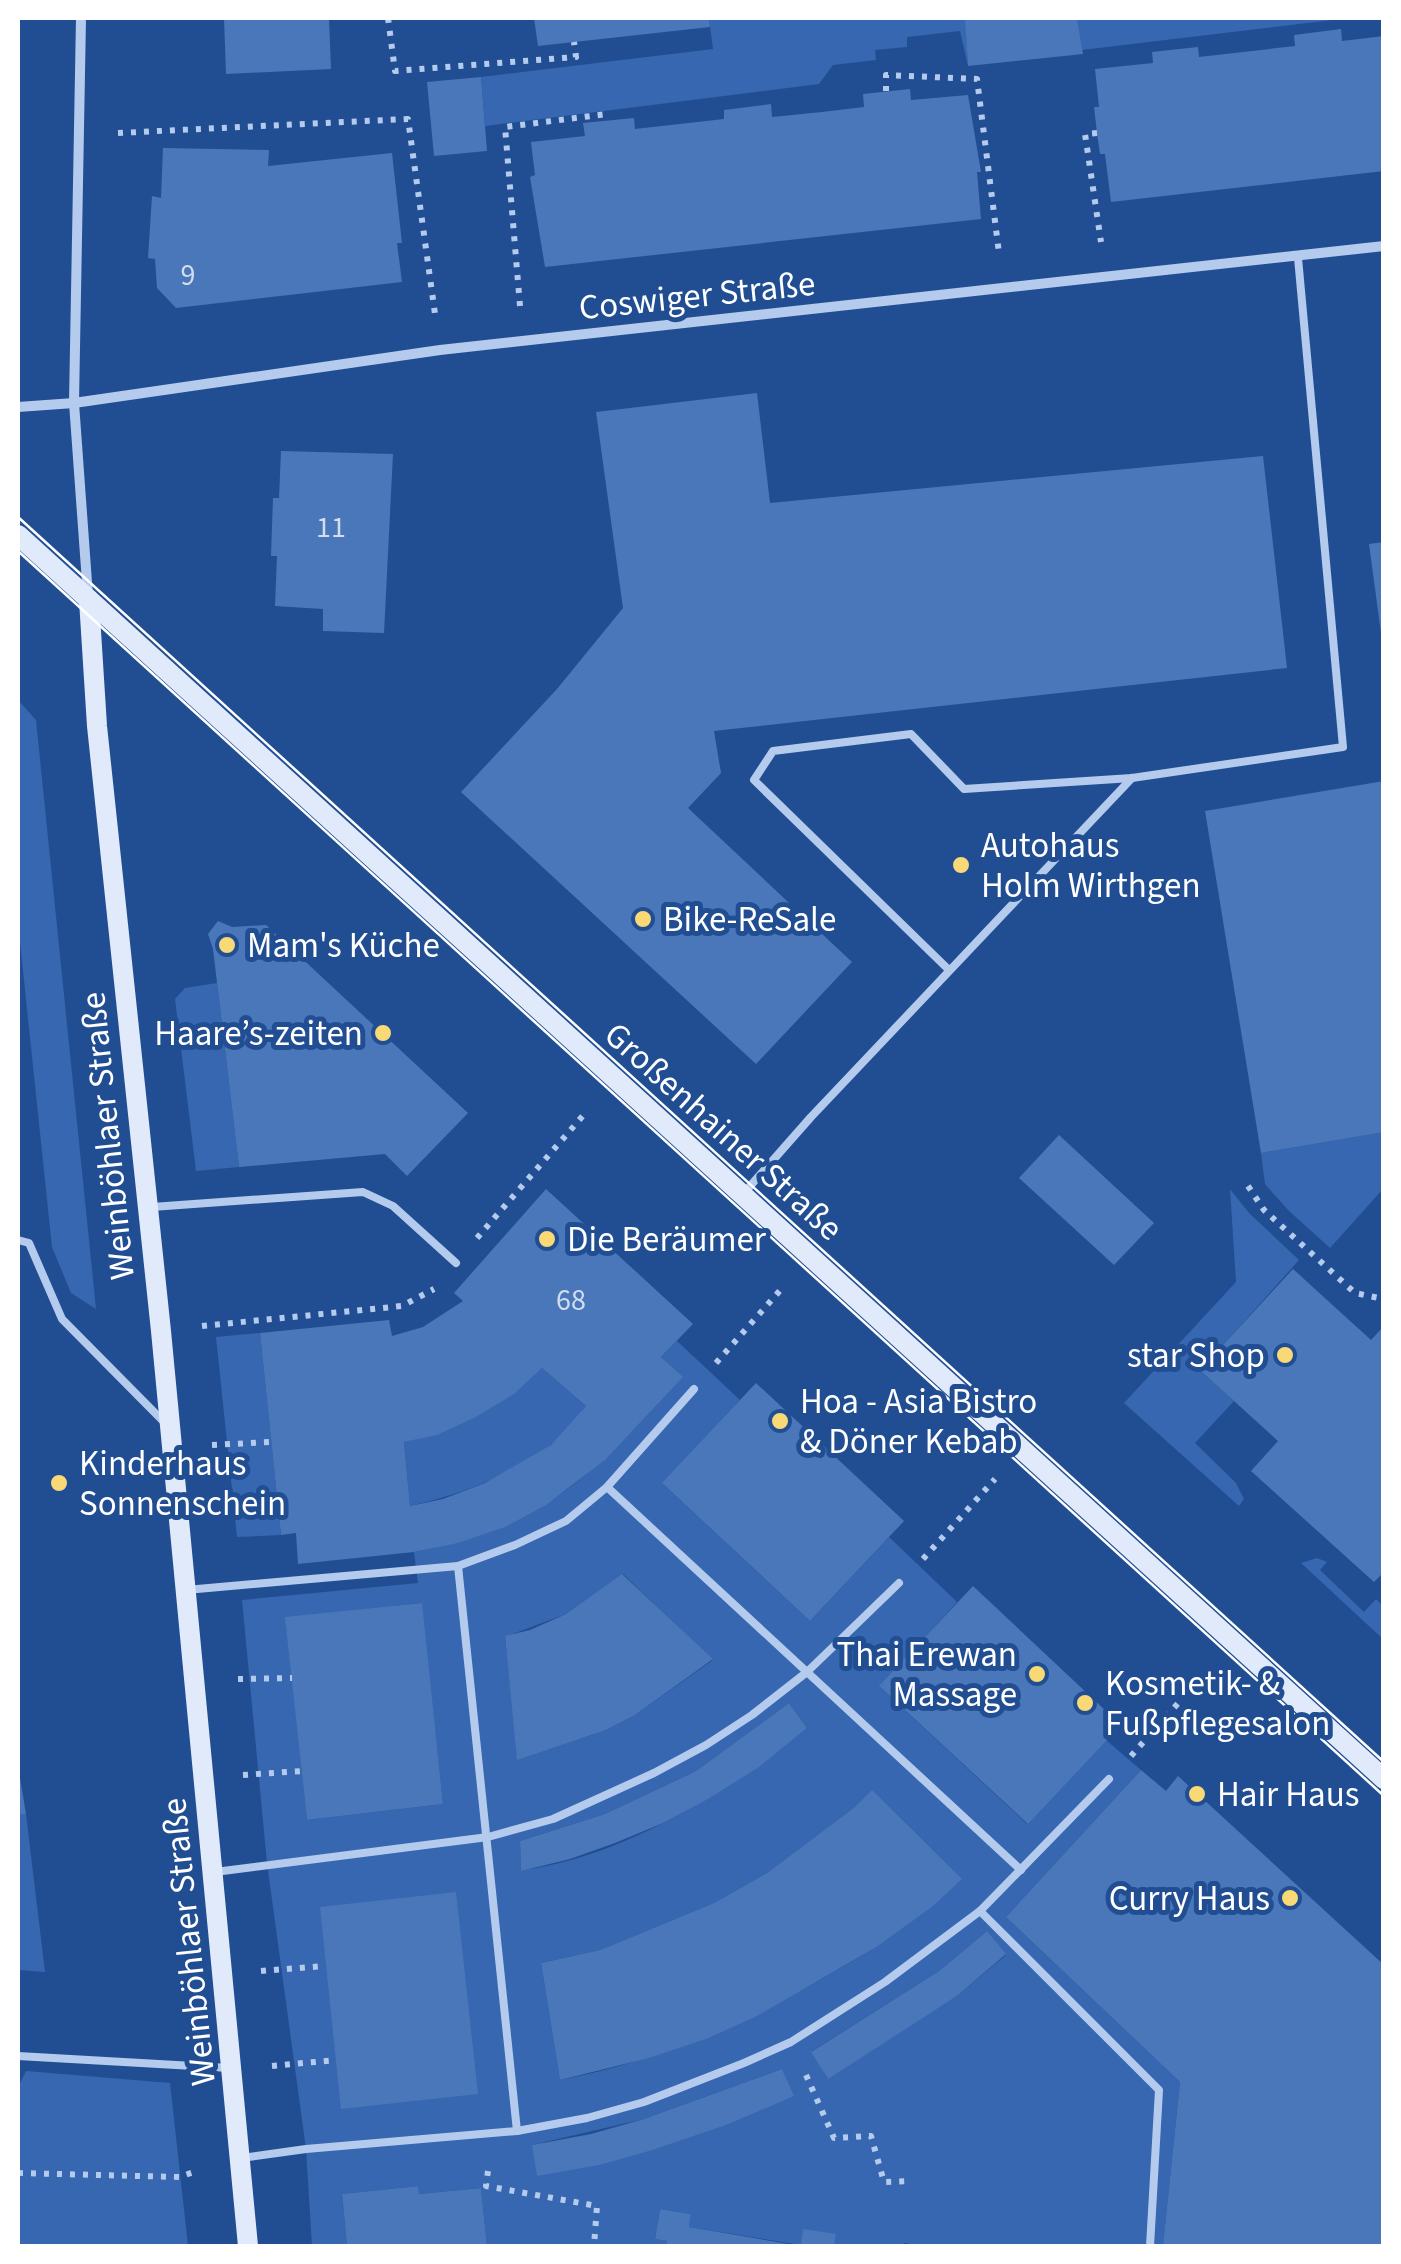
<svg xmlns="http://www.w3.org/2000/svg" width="1401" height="2264" font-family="'Source Sans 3',sans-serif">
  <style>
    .green { fill: #3667b0; fill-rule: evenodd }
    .building { fill: #4a77b9; fill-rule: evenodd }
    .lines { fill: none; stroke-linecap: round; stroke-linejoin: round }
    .path { stroke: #b4cbed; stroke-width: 6; stroke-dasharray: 5 8; stroke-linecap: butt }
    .lane { stroke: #b4cbed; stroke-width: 8 }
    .street { stroke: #b4cbed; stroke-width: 10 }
    .secondary { stroke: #e0eafa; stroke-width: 20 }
    .tram { stroke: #fff; stroke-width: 2.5 }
    .poi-dot { fill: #f9d976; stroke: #214e93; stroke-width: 4 }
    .labels { text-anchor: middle; stroke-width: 10; stroke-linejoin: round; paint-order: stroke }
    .number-label { font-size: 30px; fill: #d2ddee }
    .street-label { font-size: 35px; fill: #fff; stroke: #214e93 }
    .poi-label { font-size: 35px; fill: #fff; stroke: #214e93; text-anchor: start }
  </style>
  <rect width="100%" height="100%" fill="#214e93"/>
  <!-- green -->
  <g class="green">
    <polygon points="709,18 970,18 966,19 968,66 960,31 907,37 907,47 875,50 876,60 833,65 819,84 485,126 481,77 713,49"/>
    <polygon points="1077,18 1349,18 1082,50"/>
    <polygon points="18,700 36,720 96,1309 71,1293 52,1247 18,923"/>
    <polygon points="217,983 239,1167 196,1171 175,999 185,988"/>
    <polygon points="1383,1132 1383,1189 1330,1248 1288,1210 1265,1184 1261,1153"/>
    <polygon points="1230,1189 1249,1213 1299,1260 1201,1370 1234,1401 1195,1443 1236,1483 1244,1499 1239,1506 1124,1403 1236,1282"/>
    <polygon points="260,1333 281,1535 237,1537 216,1337"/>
    <path d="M677 1341 740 1400 663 1484 810 1621 889 1537 957 1602 880 1687 1027 1824 1106 1740 1141 1770 1006 1917 1180 2082 1163 2245 1177 2246H927L904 2243 903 2246H834L835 2234 801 2245 689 2227 691 2214 660 2209 655 2239 667 2241 666 2246H487L481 2188 419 2194 418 2186 342 2194 347 2246H312L306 2149 267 1863 242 1600 418 1583 414 1552C548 1526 594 1473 682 1377L661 1357ZM623 1574 713 1660 635 1715 606 1730 518 1759 505 1637 566 1614ZM421 1603 443 1804 307 1820 286 1618ZM789 1703 807 1728C729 1790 621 1859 521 1870L520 1841 605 1814 696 1771ZM856 1806 875 1948C775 2008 676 2058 560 2080L541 1963 600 1950 714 1903 767 1873ZM987 1931 1006 1955 957 1996 827 2078 812 2051 939 1971ZM782 2069 793 2096 725 2125 656 2149 532 2145 644 2119Z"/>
    <path d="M542 1368 586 1406C574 1420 562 1436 548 1447 507 1477 459 1495 410 1506L404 1442C457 1430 502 1406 542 1368Z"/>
    <polygon points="1317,1558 1327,1562 1320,1570 1364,1612 1376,1599 1383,1606 1383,1639 1301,1563"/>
    <polygon points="26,1814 45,1972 18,1970 18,1815"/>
    <polygon points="26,2071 170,2083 188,2246 18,2246 18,2088"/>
  </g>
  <!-- building -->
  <g class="building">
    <polygon points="224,18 329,18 331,69 226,74"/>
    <polygon points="534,18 709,18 710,27 538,46"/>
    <polygon points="965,18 1077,18 1083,54 968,66"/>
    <polygon points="1341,29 1342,41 1384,36 1384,171 1111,202 1105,154 1100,154 1097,133 1094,107 1099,107 1095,69 1153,63 1152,52 1198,47 1199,57 1295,46 1294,35"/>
    <polygon points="481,77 487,151 434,156 427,82"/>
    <polygon points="910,89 911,100 968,95 981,172 977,172 981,219 545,267 530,177 535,175 531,142 585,136 583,123 634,118 635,129 724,119 724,110 771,104 772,117 822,112 864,107 863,94"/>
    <polygon points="163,148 269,150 268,166 392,153 402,243 397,243 402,282 176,308 157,288 155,259 148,258 152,196 161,198"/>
    <polygon points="757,393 770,503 1263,456 1287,668 714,731 721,773 688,808 852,962 756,1064 461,792 557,689 623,608 596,412"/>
    <polygon points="281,451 393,454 384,633 323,631 323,609 275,606 277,556 271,556 273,498 279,498"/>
    <polygon points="1384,542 1384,633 1381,633 1369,544"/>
    <polygon points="1384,781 1384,1132 1261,1153 1205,811"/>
    <polygon points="218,921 232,927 266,925 468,1113 407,1176 385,1154 239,1167 213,949 208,934"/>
    <polygon points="1059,1135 1154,1223 1114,1265 1019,1178"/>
    <path d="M546 1189 693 1324 661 1357 683 1377 605 1460 546 1505 505 1527 458 1543 414 1552 298 1564 296 1533 281 1535 260 1333 389 1320 392 1336 423 1327 463 1301 454 1293ZM542 1368 586 1406 551 1445 485 1483 443 1499 410 1506 404 1442 437 1435 474 1418 514 1394Z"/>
    <polygon points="1293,1269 1371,1340 1384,1326 1384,1572 1374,1582 1251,1471 1278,1441 1200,1370"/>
    <polygon points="756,1383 904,1521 810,1621 662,1483"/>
    <polygon points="622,1574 713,1659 635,1715 606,1730 517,1760 505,1636 530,1630 566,1614"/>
    <polygon points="973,1586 1121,1725 1028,1824 879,1686"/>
    <polygon points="422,1603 443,1804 307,1820 285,1617"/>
    <polygon points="789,1703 807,1728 759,1767 708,1799 663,1823 615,1843 570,1859 521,1871 520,1841 605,1814 696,1771"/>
    <polygon points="18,1766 26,1814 18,1815"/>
    <polygon points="1141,1770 1166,1791 1178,1776 1384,1965 1384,2246 1163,2245 1180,2082 1006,1917"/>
    <polygon points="872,1790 962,1879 933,1906 875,1948 755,2017 706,2039 649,2058 560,2080 541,1963 600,1950 714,1903 767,1873 856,1806"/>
    <polygon points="456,1892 478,2094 341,2109 320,1907"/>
    <polygon points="987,1931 1006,1954 957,1996 828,2079 811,2052 939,1971"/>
    <polygon points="782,2069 794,2096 726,2125 656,2149 599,2165 537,2176 532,2145 591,2134 644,2119"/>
    <polygon points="418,2186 419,2194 481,2188 487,2246 347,2246 342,2194"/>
    <polygon points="660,2209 691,2214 689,2227 800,2246 666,2246 667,2241 655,2239"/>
    <polygon points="803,2229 836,2234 834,2246 801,2246"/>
  </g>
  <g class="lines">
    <!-- path -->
    <g class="path">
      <polyline points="388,18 395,71 576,57 574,42"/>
      <polyline points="886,91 886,75 977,79 999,253"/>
      <polyline points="118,133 408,119 435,314"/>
      <polyline points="1097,133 1085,134 1101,242"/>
      <polyline points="520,306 505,127 607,114"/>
      <polyline points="1248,1186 1264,1210 1355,1293 1384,1299"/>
      <polyline points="477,1238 587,1111"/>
      <polyline points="202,1326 402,1306 434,1289"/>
      <polyline points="716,1363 784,1286"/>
      <polyline points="212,1445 271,1442"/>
      <polyline points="923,1559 995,1479"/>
      <polyline points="238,1679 292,1678"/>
      <polyline points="1131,1756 1206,1672"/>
      <polyline points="243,1775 302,1771"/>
      <polyline points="261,1971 325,1966"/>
      <polyline points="272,2066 336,2060"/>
      <polyline points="806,2075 834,2138 871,2136 884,2182 912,2181"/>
      <polyline points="488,2171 486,2186 597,2206 594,2246"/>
      <polyline points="18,2173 179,2177 197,2171"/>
    </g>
    <!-- lane -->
    <g class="lane">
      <polyline points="949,970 754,780 773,751 911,734 964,789 1132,778 1343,747 1298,258"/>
      <polyline points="744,1193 811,1117 1132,778"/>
      <polyline points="152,1207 363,1192 393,1206 456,1263"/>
      <polyline points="18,1240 29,1243 62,1319 166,1424"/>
      <polyline points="607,1487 1021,1870"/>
      <polyline points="458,1566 517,2131"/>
      <polyline points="186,1590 458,1566 515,1545 566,1521 607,1487 694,1389"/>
      <polyline points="215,1872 488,1837 553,1819 654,1773 706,1745 752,1715 807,1672 899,1583"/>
      <polyline points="980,1911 1159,2090 1150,2246"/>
      <polyline points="18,2056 229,2068"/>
      <polyline points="242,2158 306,2149 517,2131 587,2118 644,2102 744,2063 791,2042 885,1982 980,1911 1109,1779"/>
    </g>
    <!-- street -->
    <g class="street">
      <polyline points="81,18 74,403 88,596"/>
      <polyline points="18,407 74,403 440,350 1384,246"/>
    </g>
    <!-- secondary -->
    <g class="secondary">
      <polyline points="18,535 1384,1779"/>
      <polyline points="89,600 97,726 161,1331 248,2246"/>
    </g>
    <!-- tram -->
    <g class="tram">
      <polyline points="18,517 1384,1762"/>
      <polyline points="18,551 1384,1796"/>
    </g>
  </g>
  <!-- markers -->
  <g class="poi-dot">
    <circle cx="961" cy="865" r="10"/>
    <circle cx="643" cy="919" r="10"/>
    <circle cx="227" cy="945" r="10"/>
    <circle cx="383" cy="1033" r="10"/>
    <circle cx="547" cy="1239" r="10"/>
    <circle cx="1285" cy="1355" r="10"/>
    <circle cx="780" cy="1421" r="10"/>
    <circle cx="59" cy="1483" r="10"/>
    <circle cx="1037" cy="1674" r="10"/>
    <circle cx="1085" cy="1703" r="10"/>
    <circle cx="1197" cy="1794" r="10"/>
    <circle cx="1290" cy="1898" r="10"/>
  </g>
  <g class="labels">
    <!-- number labels -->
    <g class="number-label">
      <text x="188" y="285">9</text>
      <text x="331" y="537">11</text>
      <text x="571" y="1310">68</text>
    </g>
    <!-- street labels -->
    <g class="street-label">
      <text transform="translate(697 295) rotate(-6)" y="12">Coswiger Straße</text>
      <text transform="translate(724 1131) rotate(42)" y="12">Großenhainer Straße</text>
      <text transform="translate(107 1136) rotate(-96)" y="12">Weinböhlaer Straße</text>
      <text transform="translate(188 1942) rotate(-96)" y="12">Weinböhlaer Straße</text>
    </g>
    <!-- poi labels -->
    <g class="poi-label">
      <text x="981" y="857">Autohaus<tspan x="981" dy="40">Holm Wirthgen</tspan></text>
      <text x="663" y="931">Bike-ReSale</text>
      <text x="247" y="957">Mam's Küche</text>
      <text x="363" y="1045" text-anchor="end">Haare’s-zeiten</text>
      <text x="567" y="1251">Die Beräumer</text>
      <text x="1265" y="1367" text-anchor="end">star Shop</text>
      <text x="800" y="1413">Hoa - Asia Bistro<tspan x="800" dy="40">&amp; Döner Kebab</tspan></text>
      <text x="79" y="1475">Kinderhaus<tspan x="79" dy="40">Sonnenschein</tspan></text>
      <text x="1017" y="1666" text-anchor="end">Thai Erewan<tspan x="1017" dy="40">Massage</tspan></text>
      <text x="1105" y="1695">Kosmetik- &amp;<tspan x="1105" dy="40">Fußpflegesalon</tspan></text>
      <text x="1217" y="1806">Hair Haus</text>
      <text x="1270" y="1910" text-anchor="end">Curry Haus</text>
    </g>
  </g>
  <!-- border -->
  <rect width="1401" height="2264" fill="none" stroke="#ffffff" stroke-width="40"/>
</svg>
